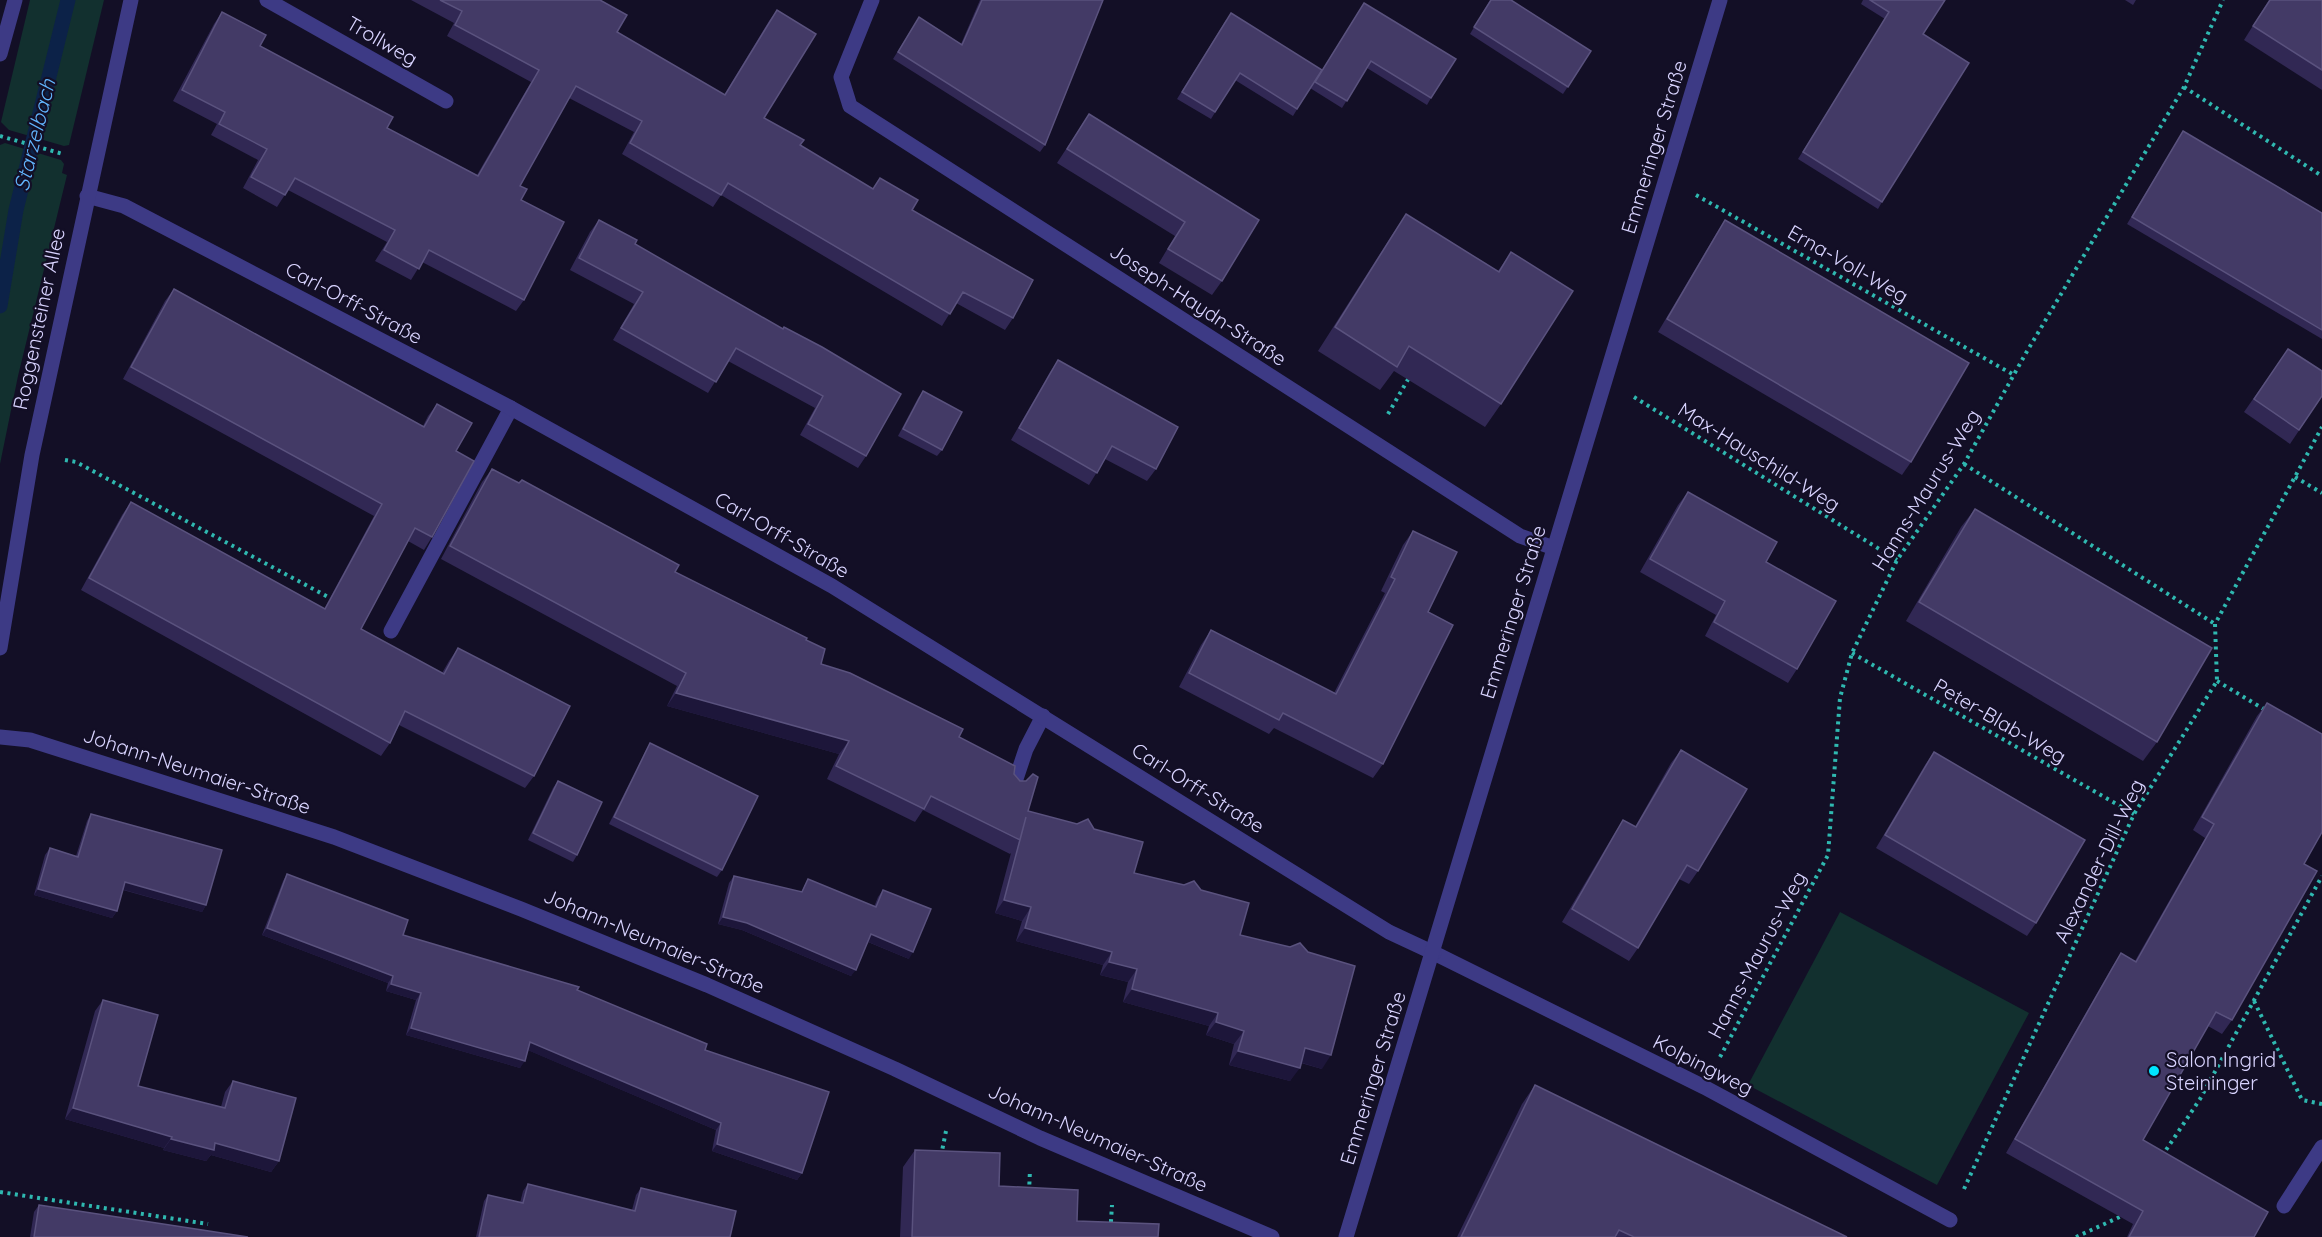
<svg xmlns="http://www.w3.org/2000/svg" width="2322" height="1237" font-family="Quicksand,sans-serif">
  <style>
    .green { fill: #12302f }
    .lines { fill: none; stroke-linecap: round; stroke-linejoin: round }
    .stream { stroke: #0c2248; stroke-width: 15 }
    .path { stroke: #2fb8b0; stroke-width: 4; stroke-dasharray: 3 4.5; stroke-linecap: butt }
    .lane { stroke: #3d3a85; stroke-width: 15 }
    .street { stroke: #3d3a85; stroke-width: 15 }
    .wall { fill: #312854 }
    .shaded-wall { fill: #1d163a }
    .building { fill: #433a66; stroke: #5a527e; stroke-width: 1.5 }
    .poi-dot { fill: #00e5ff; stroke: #130f26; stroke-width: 2 }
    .labels { text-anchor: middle; stroke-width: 4.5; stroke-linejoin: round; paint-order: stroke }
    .street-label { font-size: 20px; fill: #d9d4ff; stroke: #130f26 }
    .poi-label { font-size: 20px; fill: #d9d4ff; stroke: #130f26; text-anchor: start }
    .water-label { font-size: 21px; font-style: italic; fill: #62b6ff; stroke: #130f26 }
  </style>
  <rect width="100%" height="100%" fill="#130f26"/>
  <!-- green -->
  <g class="green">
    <polygon points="30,0 104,0 69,145 64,146 9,130 1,122"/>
    <polygon points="5,143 61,160 64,164 62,173 67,175 18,376 0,464 0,145"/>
    <polygon points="1840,912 2029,1013 1937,1185 1748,1085"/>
  </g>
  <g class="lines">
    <!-- stream -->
    <polyline class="stream" points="0,306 16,210 68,0"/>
    <!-- path -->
    <g class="path">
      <polyline points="2184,87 2322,176"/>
      <polyline points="0,136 63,154"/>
      <polyline points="1696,195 2014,375"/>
      <polyline points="1634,397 1897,560"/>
      <polyline points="1388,414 1410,376"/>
      <polyline points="65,460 76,462 332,599"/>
      <polyline points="1964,464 2215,624"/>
      <polyline points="2295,477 2322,493"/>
      <polyline points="1852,653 2134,814"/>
      <polyline points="2217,681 2267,711"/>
      <polyline points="2254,1001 2302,1100 2322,1104"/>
      <polyline points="1720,1057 1828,855 1840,698 1852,653 1897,560 1964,464 2026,353 2184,87 2223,0"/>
      <polyline points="941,1156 946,1131"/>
      <polyline points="2162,1156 2200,1099 2322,876"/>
      <polyline points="1964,1189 2134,814 2217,681 2215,624 2322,427"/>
      <polyline points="0,1192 208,1224"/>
      <polyline points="1029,1192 1030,1170"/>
      <polyline points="1110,1237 1112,1205"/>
      <polyline points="2076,1237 2124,1215"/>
    </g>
    <!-- lane -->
    <g class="lane">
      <polyline points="391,631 511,408"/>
      <polyline points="1014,785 1026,749 1043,716"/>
      <polyline points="1434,953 1704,1087 1950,1220"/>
      <polyline points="2284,1206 2322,1147"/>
    </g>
    <!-- street -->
    <g class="street">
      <polyline points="267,0 446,101"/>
      <polyline points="872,0 841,77 850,106 1520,536 1554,548"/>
      <polyline points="0,54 15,0"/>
      <polyline points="87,196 124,206 511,408 832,586 1389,932 1434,953"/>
      <polyline points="0,648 32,455 131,0"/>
      <polyline points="0,737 30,740 334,837 521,909 707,985 895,1069 1040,1138 1272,1237"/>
      <polyline points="1346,1237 1720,0"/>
    </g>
  </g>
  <!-- wall -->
  <g class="wall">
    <polygon points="411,0 600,0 617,32 724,95 769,21 777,10 764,118 800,145 873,189 880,178 912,210 1013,318 1005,330 956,303 942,326 721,195 713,207 622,154 634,132 569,98 520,186 524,300 516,311 422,262 411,280 375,261 387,242 288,190 277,207 243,188 258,160 211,135 217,124 173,101 214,24 222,12 260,46 387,128 477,175 531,82 447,36 454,23"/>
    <polygon points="980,0 1103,0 1045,145 1040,152 893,59 919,17 961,44"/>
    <polygon points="1490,0 1511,0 1591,51 1563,94 1470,34"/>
    <polygon points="1863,0 1945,0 1923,34 1882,202 1878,209 1798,159 1885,19 1861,4"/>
    <polygon points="2125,0 2136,0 2133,5"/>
    <polygon points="2269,0 2322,0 2322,90 2244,40"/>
    <polygon points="1364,3 1431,98 1427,105 1367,68 1342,108 1310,88 1293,116 1235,80 1211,119 1177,99 1226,20 1322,70"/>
    <polygon points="1089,114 1259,220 1222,281 1212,295 1159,263 1175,236 1057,163"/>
    <polygon points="2183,131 2322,213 2322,339 2127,224"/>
    <polygon points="1406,214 1498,271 1511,252 1501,404 1485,427 1394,371 1380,390 1318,351 1390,238"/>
    <polygon points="599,220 635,244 782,329 866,456 858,468 800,435 815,408 728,361 708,393 613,340 634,304 570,270 590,232"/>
    <polygon points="1725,220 1911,462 1902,475 1658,332 1716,234"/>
    <polygon points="174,289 423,426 428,416 437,404 456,451 432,537 424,550 408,541 361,629 442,673 449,661 458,648 534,776 525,788 399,725 390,743 381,756 81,590 122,515 131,502 324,609 374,516 123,379 165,301"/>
    <polygon points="2288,349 2322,396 2290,444 2244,412"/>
    <polygon points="1058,360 1156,469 1147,481 1105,459 1089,485 1011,440 1050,372"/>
    <polygon points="923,391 942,450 937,456 898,436 918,398"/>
    <polygon points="492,469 675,572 806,640 821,664 959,737 1014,774 1028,811 1094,829 1134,873 1201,890 1240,935 1322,1069 1301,1063 1290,1081 1229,1065 1234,1044 1206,1035 1209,1026 1123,1002 1128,982 1100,975 1103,965 1016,941 1022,921 995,913 1011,853 1010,854 923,810 915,822 827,779 839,754 667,706 677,686 441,559 482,482"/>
    <polygon points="1688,492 1766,562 1797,669 1788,683 1705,636 1716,615 1640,572 1678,505"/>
    <polygon points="1975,509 2157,742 2143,761 1906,621 1961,527"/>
    <polygon points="1413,531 1428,612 1383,764 1373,778 1274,728 1269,734 1179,687 1201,645 1211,630 1334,693 1385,593 1381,591 1403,545"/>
    <polygon points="2267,703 2304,864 2232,1020 2222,1034 2208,1026 2143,1140 2254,1237 2127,1237 2133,1224 2006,1153 2112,967 2121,953 2135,961 2205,838 2193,830 2257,716"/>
    <polygon points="650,743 722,870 717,877 609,824 646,750"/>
    <polygon points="1681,750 1698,871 1689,884 1679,879 1638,948 1629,961 1562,922 1614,834 1623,820 1635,827 1671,763"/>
    <polygon points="1934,752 2036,923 2027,936 1876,848 1925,765"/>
    <polygon points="558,781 577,855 573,862 528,840 553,788"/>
    <polygon points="91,814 206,905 202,912 123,890 117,911 112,918 34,895 45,855 50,848 76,856 87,821"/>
    <polygon points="287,874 403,935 577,990 705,1050 802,1173 797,1180 712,1151 716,1130 528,1050 520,1068 406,1035 416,1000 386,991 388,983 262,935 283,881"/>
    <polygon points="734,876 801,892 808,879 874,907 878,897 883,890 909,959 868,942 851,976 742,930 718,924 729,883"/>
    <polygon points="103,1000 138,1086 221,1107 225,1092 233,1081 279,1161 271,1172 211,1155 206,1161 163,1150 164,1148 65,1119 95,1011"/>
    <polygon points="1535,1085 1847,1237 1457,1237 1522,1104"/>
    <polygon points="915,1150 1077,1221 1158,1237 900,1237 903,1167"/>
    <polygon points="528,1184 632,1210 636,1195 641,1188 730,1237 476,1237 484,1201 488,1195 520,1203 523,1191"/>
    <polygon points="39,1205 248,1237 30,1237 34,1212"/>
  </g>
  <!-- shaded-wall -->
  <g class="shaded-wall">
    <polygon points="676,693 849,741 839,754 667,706"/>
    <polygon points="125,882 206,905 202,912 121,889"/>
    <polygon points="38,889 117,911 112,918 34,895"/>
    <polygon points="1004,900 1031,907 1022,921 995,913"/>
    <polygon points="723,917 747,923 856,970 851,976 742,930 718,924"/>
    <polygon points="267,928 393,976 388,983 262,935"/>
    <polygon points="1025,928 1112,952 1103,965 1016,941"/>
    <polygon points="871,934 913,952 909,959 866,941"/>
    <polygon points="1109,962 1137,969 1128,982 1100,975"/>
    <polygon points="391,984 421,993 416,1000 386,991"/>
    <polygon points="1132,989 1218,1013 1209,1026 1123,1002"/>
    <polygon points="1216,1022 1244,1031 1234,1044 1206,1035"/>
    <polygon points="411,1028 525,1061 520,1068 406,1035"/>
    <polygon points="530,1042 721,1123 716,1130 525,1049"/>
    <polygon points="1305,1048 1331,1055 1322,1069 1296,1061"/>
    <polygon points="1238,1051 1300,1068 1290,1081 1229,1065"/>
    <polygon points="73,1108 172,1137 164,1148 65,1119"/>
    <polygon points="171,1139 215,1143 279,1161 271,1172 211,1155 206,1161 163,1150"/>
    <polygon points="717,1144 802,1173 797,1180 712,1151"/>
  </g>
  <!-- building -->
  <g class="building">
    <polygon points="440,0 600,0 627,15 617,32 725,95 777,10 816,34 764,118 804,140 800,145 873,189 880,178 918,200 912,210 1033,280 1013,318 963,292 950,314 728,183 721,195 630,143 642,121 576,86 520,186 527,189 521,200 564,222 524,300 429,250 419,269 384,250 395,230 295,178 285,195 251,177 267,149 219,124 225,112 182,90 222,12 266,35 260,46 393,117 387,128 478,176 539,70 455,25 462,11"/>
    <polygon points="982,0 1103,0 1045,145 898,52 919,17 962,45"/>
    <polygon points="1491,0 1511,0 1591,51 1568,87 1474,27"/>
    <polygon points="1870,0 1945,0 1923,34 1969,63 1882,202 1803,152 1889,12"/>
    <polygon points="2270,0 2322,0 2322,70 2253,26"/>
    <polygon points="1364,3 1456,59 1431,98 1371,61 1347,101 1315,82"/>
    <polygon points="1231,13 1322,70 1297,109 1240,73 1215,112 1182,92"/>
    <polygon points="1089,114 1259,220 1222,281 1168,249 1185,222 1067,149"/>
    <polygon points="2183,131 2322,213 2322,330 2132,217"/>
    <polygon points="1406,214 1499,272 1511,252 1573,291 1501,404 1409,346 1397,367 1335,327"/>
    <polygon points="599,220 637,240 635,244 783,329 784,327 822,347 901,394 866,456 808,424 823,396 736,348 716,382 621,328 643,292 579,258"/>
    <polygon points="1725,220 1969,363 1911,462 1667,319"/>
    <polygon points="174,289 424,427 437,404 472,423 456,451 474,461 432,537 415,528 361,629 444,674 458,648 570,706 534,776 405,711 390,743 89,578 131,502 325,609 382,504 131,367"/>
    <polygon points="2288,349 2322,371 2322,396 2299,430 2254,399"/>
    <polygon points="1058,360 1178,427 1156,469 1112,446 1097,473 1019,428"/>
    <polygon points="923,391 962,412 942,450 903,429"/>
    <polygon points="492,469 519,483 522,480 679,565 675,572 807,638 806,640 825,649 821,664 850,673 963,729 959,737 1015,766 1014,774 1020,781 1026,781 1033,774 1038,777 1028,811 1077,824 1088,819 1094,829 1143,842 1134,873 1184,885 1194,881 1201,890 1249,903 1240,935 1290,947 1300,943 1308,952 1355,966 1331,1055 1305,1048 1300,1068 1238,1051 1244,1031 1216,1022 1218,1013 1132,989 1137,969 1109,962 1112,952 1025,928 1031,907 1004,900 1026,817 1020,840 931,796 924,809 836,766 849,741 676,693 686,673 450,546"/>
    <polygon points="1688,492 1777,542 1766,562 1836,601 1797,669 1714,622 1725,601 1650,559"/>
    <polygon points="1975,509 2212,648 2157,742 1919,602"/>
    <polygon points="1413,531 1457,552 1428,612 1453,625 1383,764 1283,713 1279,720 1189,673 1211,630 1336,694 1395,579 1391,577"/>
    <polygon points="2267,703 2322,734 2322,832 2304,864 2317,871 2232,1020 2216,1012 2143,1140 2268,1212 2254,1237 2129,1237 2143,1211 2015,1139 2121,953 2136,962 2214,824 2202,817"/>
    <polygon points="650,743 758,796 722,870 614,817"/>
    <polygon points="1681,750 1747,789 1698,871 1687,865 1638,948 1572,909 1623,820 1636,827"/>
    <polygon points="1934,752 2085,840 2036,923 1885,835"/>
    <polygon points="558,781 602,802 577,855 533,833"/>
    <polygon points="91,814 222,850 206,905 125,882 117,911 38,889 50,848 78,857"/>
    <polygon points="287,874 408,920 403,935 579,987 577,990 707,1044 705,1050 829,1092 802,1173 717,1144 721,1123 530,1042 525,1061 411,1028 421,993 391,984 393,976 267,928"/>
    <polygon points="734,876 802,892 808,879 876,907 883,890 931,909 913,952 871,934 856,970 747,923 723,917"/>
    <polygon points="103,1000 158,1015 138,1086 225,1108 233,1081 296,1098 279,1161 215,1143 214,1150 171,1139 172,1137 73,1108"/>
    <polygon points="1535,1085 1847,1237 1634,1237 1619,1230 1615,1237 1461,1237"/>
    <polygon points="915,1150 1000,1153 999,1186 1078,1190 1077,1221 1159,1224 1158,1237 912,1237"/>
    <polygon points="528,1184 635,1211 641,1188 736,1211 730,1237 479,1237 488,1195 523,1203"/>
    <polygon points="39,1205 248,1237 34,1237"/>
  </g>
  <!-- markers -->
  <circle class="poi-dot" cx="2154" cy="1071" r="6"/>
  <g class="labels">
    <!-- street labels -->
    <g class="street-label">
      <text transform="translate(382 41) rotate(30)" y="7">Trollweg</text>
      <text transform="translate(1654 147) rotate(-73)" y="7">Emmeringer Straße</text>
      <text transform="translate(1848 264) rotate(30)" y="7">Erna-Voll-Weg</text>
      <text transform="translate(354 303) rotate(28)" y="7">Carl-Orff-Straße</text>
      <text transform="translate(1198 305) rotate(33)" y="7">Joseph-Haydn-Straße</text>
      <text transform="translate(39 319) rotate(-78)" y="7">Roggensteiner Allee</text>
      <text transform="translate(1759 457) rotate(32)" y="7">Max-Hauschild-Weg</text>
      <text transform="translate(1926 490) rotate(-58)" y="7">Hanns-Maurus-Weg</text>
      <text transform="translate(782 535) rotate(30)" y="7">Carl-Orff-Straße</text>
      <text transform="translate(1513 612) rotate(-73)" y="7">Emmeringer Straße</text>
      <text transform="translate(2000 721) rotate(30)" y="7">Peter-Blab-Weg</text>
      <text transform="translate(197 771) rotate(18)" y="7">Johann-Neumaier-Straße</text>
      <text transform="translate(1198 788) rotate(32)" y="7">Carl-Orff-Straße</text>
      <text transform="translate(2099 861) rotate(-64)" y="7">Alexander-Dill-Weg</text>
      <text transform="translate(654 941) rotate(23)" y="7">Johann-Neumaier-Straße</text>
      <text transform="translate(1757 955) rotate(-62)" y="7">Hanns-Maurus-Weg</text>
      <text transform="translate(1703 1065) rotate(27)" y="7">Kolpingweg</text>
      <text transform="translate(1373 1078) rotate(-73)" y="7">Emmeringer Straße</text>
      <text transform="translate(1098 1138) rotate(24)" y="7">Johann-Neumaier-Straße</text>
    </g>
    <!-- poi labels -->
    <g class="poi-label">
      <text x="2166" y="1067">Salon Ingrid<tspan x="2166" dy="23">Steininger</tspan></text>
    </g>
    <!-- water labels -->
    <g class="water-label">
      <text transform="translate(35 135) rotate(-76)" y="7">Starzelbach</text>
    </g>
  </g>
</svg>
